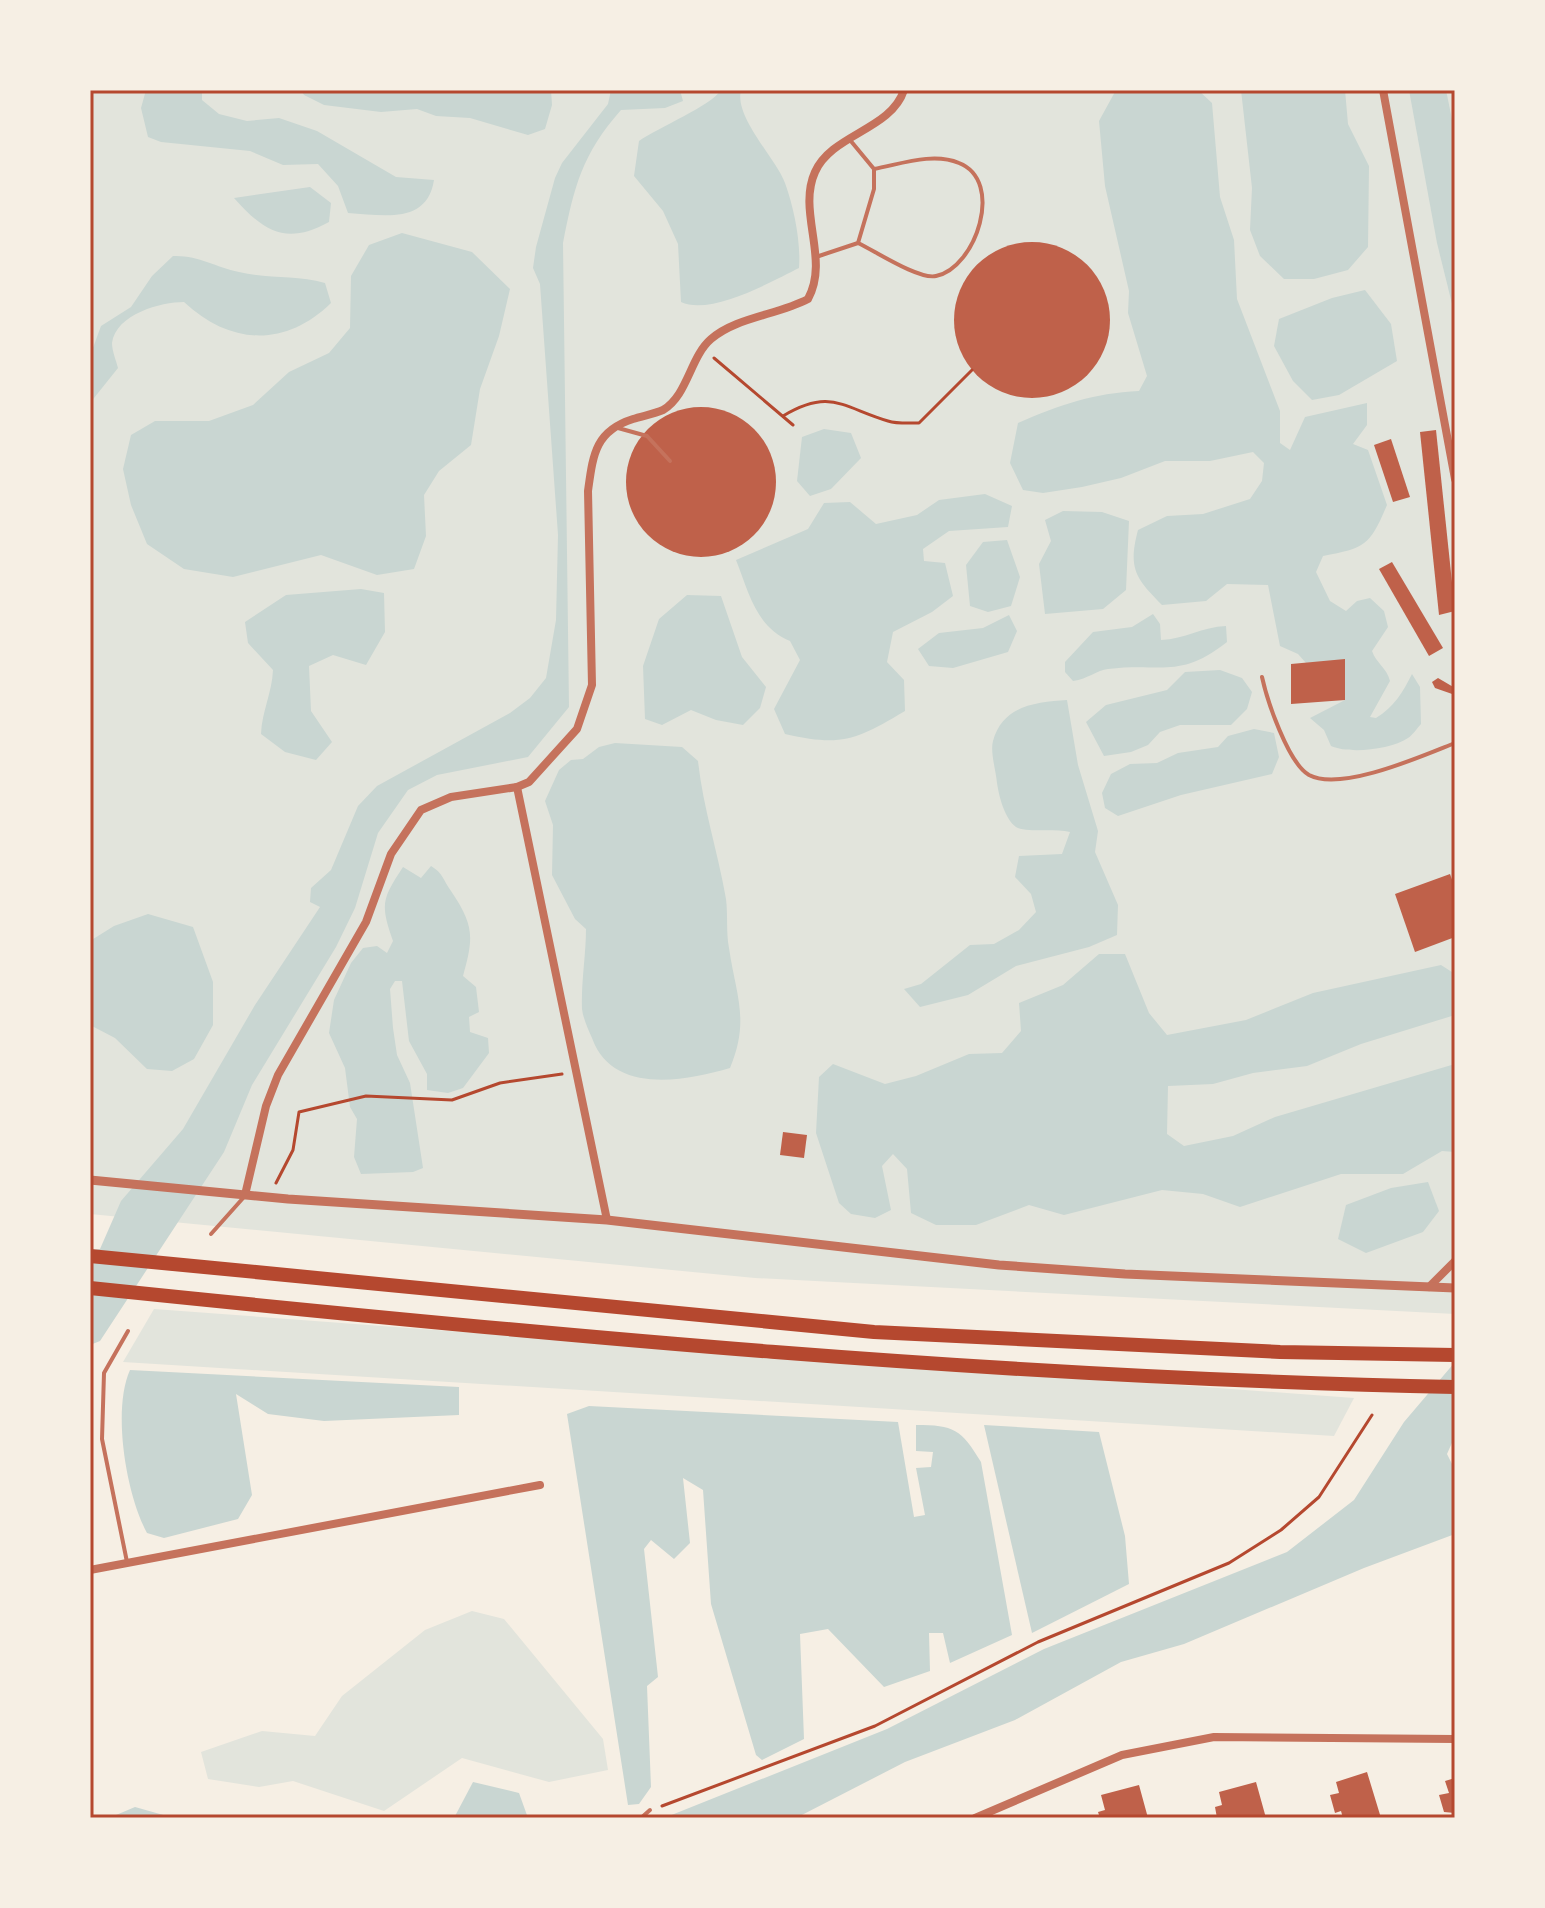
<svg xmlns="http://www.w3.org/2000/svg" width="1545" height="1908" font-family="Lato,sans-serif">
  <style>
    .green { fill: #e2e4dc }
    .water { fill: #c9d6d2 }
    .building { fill: #bf614a }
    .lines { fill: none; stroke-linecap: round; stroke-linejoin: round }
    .path { stroke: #b5482f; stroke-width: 3 }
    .service { stroke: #c5725c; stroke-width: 4 }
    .minor { stroke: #c5725c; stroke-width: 8 }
    .tertiary { stroke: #c5725c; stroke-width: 9 }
    .motorway { stroke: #b5482f; stroke-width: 14 }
    .neatline { fill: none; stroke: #b5482f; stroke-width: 3 }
  </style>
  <rect width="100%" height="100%" fill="#f6efe4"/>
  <!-- green -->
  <g class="green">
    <polygon points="90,90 1455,90 1455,1314 755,1278 90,1214"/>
    <polygon points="154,1309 1354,1398 1334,1436 123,1362"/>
    <polygon points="472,1611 504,1619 603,1739 608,1770 549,1782 462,1758 384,1811 293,1781 259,1787 208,1779 201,1752 262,1731 315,1736 342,1696 425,1630"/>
  </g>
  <!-- water -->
  <g class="water">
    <path d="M146 90H202V100L219 114 247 121 279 118 317 131 396 177 434 180C427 225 383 215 348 213L338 186 318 164 283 165 250 151 161 142 148 137 141 108Z"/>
    <polygon points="301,90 551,90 552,105 545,129 528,135 470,118 436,116 417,109 381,112 324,105 304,95"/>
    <path d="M611 90H680L683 101 665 108 621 110C582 154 574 187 563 243L569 707 528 757 437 775 408 790 378 833 355 908 336 947 252 1085 224 1152 100 1341 90 1345V1250L100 1249 121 1201 183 1129 255 1005 320 907 310 902 311 888 331 870 358 806 377 786 510 713 530 698 546 678 556 620 558 535 540 284 533 268 536 247 555 178 562 163 608 104Z"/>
    <path d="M721 90H741C734 117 775 157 785 183 794 208 801 242 799 268 771 282 710 316 681 302L678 244 663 211 634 176 639 141C659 127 711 106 721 90Z"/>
    <path d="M1116 90H1198L1212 103 1220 197 1234 240 1237 299 1280 411V443L1290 450 1305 417 1367 403V425L1353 444 1368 450 1387 505C1370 545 1366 548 1323 556L1316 572 1330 601 1346 611 1357 601 1370 598 1384 611 1388 627 1372 651C1376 663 1387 668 1390 681L1370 717 1376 718C1394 707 1403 692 1412 674L1420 687 1421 724C1417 728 1413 735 1408 738 1390 750 1349 754 1331 746L1324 730 1310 718 1345 700V660L1306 663 1298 654 1280 646 1268 585 1227 584 1206 601 1162 605C1135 578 1128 568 1138 530L1167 516 1203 514 1250 499 1262 481 1264 463 1253 452 1210 461H1165L1121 478 1082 487 1043 493 1023 490 1010 463 1018 423C1059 405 1094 393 1139 391L1147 376 1128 313 1129 291 1105 186 1099 121Z"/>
    <polygon points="1241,90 1345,90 1348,124 1369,166 1368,247 1348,270 1314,279 1284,279 1260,256 1250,230 1252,188"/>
    <polygon points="1409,90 1446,90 1455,134 1455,316 1437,243"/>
    <path d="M310 187 331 203 329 222C287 245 265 233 234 198Z"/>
    <polygon points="402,233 472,252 510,289 499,336 480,389 471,445 439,471 424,495 426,536 414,569 377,575 321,555 233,577 184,569 147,544 131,505 123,469 131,435 155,421 209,421 253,405 289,372 329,353 350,328 351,276 369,245"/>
    <path d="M173 256C198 255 215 267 239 272 268 279 296 275 325 283L331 303C286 347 231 346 184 302 161 302 116 314 112 343 112 351 116 360 118 368L90 403V356L101 326 131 307 152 276Z"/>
    <polygon points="1365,290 1391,324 1397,361 1339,395 1312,400 1293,381 1274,346 1279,319 1332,298"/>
    <polygon points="824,429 851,433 861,458 831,489 810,496 797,481 802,437"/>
    <path d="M985 494 1012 506 1008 527 949 531 923 549 924 561 945 563 953 596 932 612 893 632 887 662 904 680 905 711C856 740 842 747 785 734L774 709 800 660 790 641C756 627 749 593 736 560L808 529 824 503 850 502 876 524 917 515 939 500Z"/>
    <polygon points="1063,511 1102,512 1129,521 1126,590 1103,609 1045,614 1039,564 1051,541 1045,520"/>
    <polygon points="1007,540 1020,577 1011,606 988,612 970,606 966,565 983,542"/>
    <path d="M361 589 384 593 385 632 366 665 333 655 309 666 311 711 332 742 316 760 285 752 261 734C262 711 272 693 273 670L248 643 245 622 286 595Z"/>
    <polygon points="687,595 721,596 742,657 766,687 760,708 743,725 716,720 691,710 662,725 645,719 643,666 659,619"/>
    <path d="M1153 614 1160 624 1161 640C1185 639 1202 627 1226 626L1227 642C1179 680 1161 662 1108 669 1097 670 1088 679 1073 681L1065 672V662L1093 632 1132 627Z"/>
    <polygon points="1009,615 1017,631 1008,652 953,668 929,666 918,649 939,633 983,628"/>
    <polygon points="1220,670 1242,678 1252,692 1247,709 1231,725 1180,725 1160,732 1148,745 1131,752 1104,756 1086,722 1106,705 1167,690 1185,672"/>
    <path d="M1067 700 1078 765 1098 831 1095 852 1118 905 1117 935 1089 947 1016 966 968 995 920 1007 904 989 921 984 970 945 994 944 1019 930 1036 912 1031 894 1015 877 1019 856 1062 854 1070 832C1054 828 1025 833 1016 827 1005 819 999 797 997 783 996 771 990 752 993 741 1003 705 1037 702 1067 700Z"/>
    <polygon points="1254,729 1274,733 1279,757 1272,774 1181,795 1118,816 1105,808 1102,793 1111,774 1130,764 1157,763 1178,753 1218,747 1228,736"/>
    <path d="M615 743 682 747 698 761C703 808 718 852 726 899 728 915 726 932 729 948 736 996 750 1020 730 1068 683 1082 612 1094 592 1038 588 1029 583 1018 582 1009 581 982 586 955 586 929L575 919 552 875 553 825 545 801 559 770 571 760 583 759 599 747Z"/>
    <path d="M431 866C443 873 443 880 451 891 474 925 474 937 463 976L476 987 479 1012 469 1017 470 1032 488 1038 489 1053 463 1088 448 1093 427 1090V1074L409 1041 402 981H395L390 989 393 1028 397 1055 410 1083 423 1168 413 1172 361 1174 354 1157 357 1119 350 1107 345 1068 329 1033 334 1000 351 963 363 948 377 946 387 953 393 941C380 904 382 899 403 867L421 878Z"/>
    <polygon points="148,914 193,927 213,982 213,1025 194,1059 172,1071 147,1069 115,1038 90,1025 90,941 114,926"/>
    <polygon points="1099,954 1125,954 1149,1013 1167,1035 1246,1020 1313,993 1441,965 1455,974 1455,1015 1361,1044 1307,1066 1253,1073 1213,1084 1168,1086 1167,1134 1184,1146 1233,1136 1275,1117 1455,1064 1455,1152 1442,1151 1403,1174 1341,1174 1240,1207 1203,1194 1162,1190 1064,1215 1029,1205 976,1225 936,1225 911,1213 907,1169 893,1154 882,1166 891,1210 875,1218 851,1214 839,1203 816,1133 819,1077 833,1064 885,1084 916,1076 969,1054 1002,1053 1021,1031 1019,1003 1063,985"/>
    <polygon points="1428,1182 1439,1211 1423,1232 1366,1253 1338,1239 1346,1205 1391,1188"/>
    <polygon points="1455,1362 1455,1436 1447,1454 1455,1470 1455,1534 1364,1568 1184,1644 1121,1662 1015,1720 905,1762 796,1818 664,1818 887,1729 1044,1649 1287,1552 1354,1500 1404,1422"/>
    <path d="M130 1370 459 1387V1415L324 1421 268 1414 236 1394 252 1495 238 1519 164 1538 147 1533C126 1494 112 1410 130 1370Z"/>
    <path d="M589 1406 898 1422 914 1517 925 1515 916 1468 931 1467 933 1452 916 1451V1425C954 1425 961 1429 981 1462L1012 1635 950 1663 943 1633H929L930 1671 884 1687 828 1629 800 1634 804 1739 762 1760 756 1755 711 1604 703 1490 683 1478 690 1543 674 1559 651 1540 644 1549 658 1677 647 1686 651 1787 639 1804 628 1805 567 1414Z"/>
    <polygon points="984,1425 1099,1432 1125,1536 1129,1584 1032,1633"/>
    <polygon points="473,1782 519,1793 528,1818 454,1818"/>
    <polygon points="135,1807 174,1818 109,1818"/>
  </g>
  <!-- building -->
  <g class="building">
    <circle cx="1032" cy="320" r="78"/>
    <circle cx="701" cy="482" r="75"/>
    <polygon points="1436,430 1455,611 1439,615 1420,432"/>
    <polygon points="1391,439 1410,497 1393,502 1374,445"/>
    <polygon points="1392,562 1443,648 1429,656 1379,569"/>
    <polygon points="1345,659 1345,700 1291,704 1291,664"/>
    <polygon points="1438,678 1455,688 1455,695 1435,688 1432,682"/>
    <polygon points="1450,874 1455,888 1455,937 1415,952 1395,894"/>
    <polygon points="783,1132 807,1135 804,1158 780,1155"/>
    <polygon points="1367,1772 1381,1818 1343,1818 1341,1811 1335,1813 1330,1795 1339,1793 1336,1782"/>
    <polygon points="1455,1778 1455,1813 1444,1812 1439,1795 1449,1793 1445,1781"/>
    <polygon points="1256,1782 1266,1818 1217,1818 1215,1807 1222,1805 1219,1792"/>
    <polygon points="1139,1785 1148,1818 1100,1818 1098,1812 1105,1810 1101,1795"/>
  </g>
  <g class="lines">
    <!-- path -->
    <g class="path">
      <polyline points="714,358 793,425"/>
      <path d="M783 416C830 388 842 407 888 421 897 424 909 423 919 423L972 370"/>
      <polyline points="276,1183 293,1150 299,1112 366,1096 452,1100 500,1083 562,1074"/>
      <polyline points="662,1806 875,1726 1038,1642 1229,1563 1281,1530 1319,1497 1372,1415"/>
    </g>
    <!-- service -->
    <g class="service">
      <path d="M858 243C875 251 919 280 936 276 976 268 1005 181 959 163 933 152 901 164 874 169"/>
      <polyline points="816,257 858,243 874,189 874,169 850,140"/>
      <polyline points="618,428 647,436 670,461"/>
      <path d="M1262 677C1267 700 1288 763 1309 775 1341 792 1422 756 1455 743"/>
      <polyline points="211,1234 244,1197"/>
      <polyline points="127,1562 102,1439 104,1373 128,1331"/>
      <polyline points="641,1818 650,1810"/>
    </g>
    <!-- minor -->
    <g class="minor">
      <polyline points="1383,90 1455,479"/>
      <polyline points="517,787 607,1220"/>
      <path d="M245 1195 266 1106 278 1075 366 922 391 854 421 810 451 797 517 787 529 782 577 729 592 685 588 491C593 455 595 431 633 419 642 416 654 414 663 410 688 395 690 357 711 339 736 317 778 315 808 299 830 259 797 212 815 172 832 134 891 130 904 90"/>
      <polyline points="1429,1287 1455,1261"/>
      <polyline points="90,1570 540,1485"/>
      <polyline points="975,1818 1122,1755 1214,1737 1455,1739"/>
    </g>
    <!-- tertiary -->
    <polyline class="tertiary" points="90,1180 288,1199 607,1220 999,1265 1125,1274 1455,1288"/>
    <!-- motorway -->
    <g class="motorway">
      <polyline points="90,1256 874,1332 1280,1352 1455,1355"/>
      <path d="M90 1288C544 1335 999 1378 1455 1387"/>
    </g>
  </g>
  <!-- border -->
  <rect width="1545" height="1908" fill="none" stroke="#f6efe4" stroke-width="184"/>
  <rect x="92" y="92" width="1361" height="1724" class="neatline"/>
</svg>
